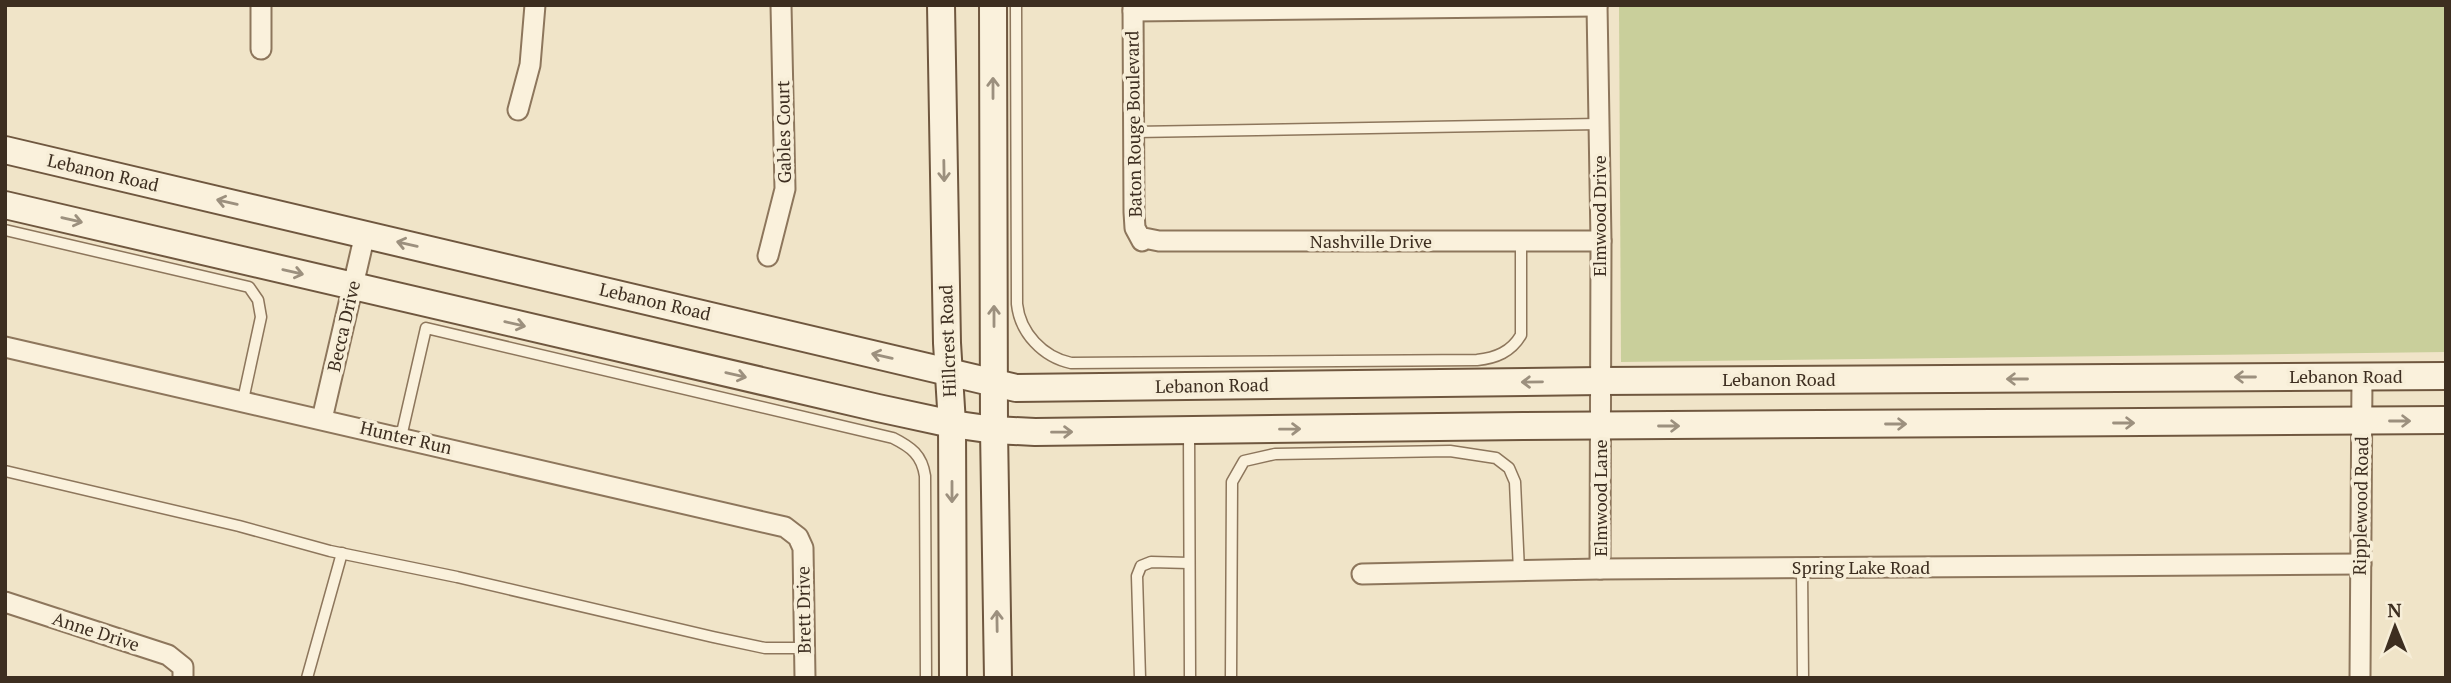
<svg xmlns="http://www.w3.org/2000/svg" width="2451" height="683" font-family="'PT Serif',serif">
  <style>
    .green { fill: #c9cf9b }
    .lines { fill: none; stroke-linecap: round; stroke-linejoin: round }
    .service-casing { stroke: #8d765c; stroke-width: 13 }
    .minor-casing { stroke: #8d765c; stroke-width: 23 }
    .secondary-casing { stroke: #6f573f; stroke-width: 30 }
    .service { stroke: #faf1dc; stroke-width: 10 }
    .minor { stroke: #faf1dc; stroke-width: 19 }
    .secondary { stroke: #faf1dc; stroke-width: 26 }
    .oneway { stroke: #9c907e }
    .labels { text-anchor: middle; stroke-width: 7; stroke-linejoin: round; paint-order: stroke }
    .street-label { font-size: 18px; fill: #3d2e20; stroke: #f7eed8 }
  </style>
  <rect width="100%" height="100%" fill="#f0e4c8"/>
  <!-- green -->
  <polygon class="green" points="1619,5 2446,5 2446,352 1621,362"/>
  <g class="lines">
    <!-- service casing -->
    <g class="service-casing">
      <g id="service">
        <path d="M1016 5 1017 304C1020 333 1043 357 1071 363L1477 360C1496 358 1511 352 1521 335V242"/>
        <polyline points="1135,132 1599,124"/>
        <polyline points="5,230 249,287 258,300 261,317 243,400"/>
        <polyline points="1189,430 1190,678"/>
        <path d="M401 437 426 328 893 438C911 447 922 455 925 476L926 678"/>
        <polyline points="5,471 239,526 330,551 457,577 713,637 765,648 805,648"/>
        <polyline points="1802,569 1803,678"/>
        <polyline points="307,678 342,553"/>
        <polyline points="1140,678 1137,576 1141,566 1151,562 1189,563"/>
        <polyline points="1231,678 1232,482 1244,461 1275,454 1450,451 1496,458 1509,468 1515,482 1519,571"/>
      </g>
    </g>
    <!-- minor casing -->
    <g class="minor-casing">
      <g id="minor">
        <polyline points="1133,5 1134,212 1135,228 1142,241 1144,238 1159,241 1601,241"/>
        <polyline points="1597,5 1601,241 1600,569"/>
        <polyline points="1133,11 1597,6"/>
        <polyline points="261,49 261,5"/>
        <polyline points="518,110 530,65 535,5"/>
        <polyline points="768,256 785,189 781,5"/>
        <polyline points="5,347 785,527 798,537 803,548 805,678"/>
        <polyline points="322,419 365,234"/>
        <polyline points="1362,574 1600,569 2361,564"/>
        <polyline points="5,602 168,655 183,667 183,678"/>
        <polyline points="2360,678 2362,376"/>
      </g>
    </g>
    <!-- secondary casing -->
    <g class="secondary-casing">
      <g id="secondary">
        <polyline points="941,5 947,343 952,424 953,678"/>
        <polyline points="993,5 994,430 998,678"/>
        <polyline points="5,150 1016,388 1601,381 2446,376"/>
        <polyline points="5,205 878,408 952,424 994,430 1035,432 1523,426 2446,420"/>
      </g>
    </g>
    <!-- service -->
    <use href="#service" class="service"/>
    <!-- minor -->
    <use href="#minor" class="minor"/>
    <!-- secondary -->
    <use href="#secondary" class="secondary"/>
  </g>
  <!-- one-way arrows -->
  <defs><path id="oneway-shaft" d="M-6 0H5M1.5-3L5.5 0L1.5 3" fill="none" stroke-width="1.6" stroke-linecap="round" stroke-linejoin="round" transform="scale(1.75)"/></defs>
  <g class="oneway">
    <use href="#oneway-shaft" transform="translate(993 88) rotate(-90)"/>
    <use href="#oneway-shaft" transform="translate(944 171) rotate(89)"/>
    <use href="#oneway-shaft" transform="translate(227 202) rotate(-167)"/>
    <use href="#oneway-shaft" transform="translate(72 220) rotate(13)"/>
    <use href="#oneway-shaft" transform="translate(407 244) rotate(-167)"/>
    <use href="#oneway-shaft" transform="translate(293 272) rotate(13)"/>
    <use href="#oneway-shaft" transform="translate(994 316) rotate(-90)"/>
    <use href="#oneway-shaft" transform="translate(515 324) rotate(13)"/>
    <use href="#oneway-shaft" transform="translate(882 356) rotate(-167)"/>
    <use href="#oneway-shaft" transform="translate(736 375) rotate(13)"/>
    <use href="#oneway-shaft" transform="translate(2245 377) rotate(180)"/>
    <use href="#oneway-shaft" transform="translate(2017 379) rotate(180)"/>
    <use href="#oneway-shaft" transform="translate(1532 382) rotate(179)"/>
    <use href="#oneway-shaft" transform="translate(2400 421)"/>
    <use href="#oneway-shaft" transform="translate(2124 423)"/>
    <use href="#oneway-shaft" transform="translate(1896 424)"/>
    <use href="#oneway-shaft" transform="translate(1669 426)"/>
    <use href="#oneway-shaft" transform="translate(1290 429) rotate(-1)"/>
    <use href="#oneway-shaft" transform="translate(1062 432) rotate(-1)"/>
    <use href="#oneway-shaft" transform="translate(952 492) rotate(90)"/>
    <use href="#oneway-shaft" transform="translate(997 621) rotate(-91)"/>
  </g>
  <g class="labels">
    <!-- street labels -->
    <g class="street-label">
      <text transform="translate(1134 124) rotate(-91)" y="6">Baton Rouge Boulevard</text>
      <text transform="translate(784 132) rotate(-91)" y="6">Gables Court</text>
      <text transform="translate(103 173) rotate(13)" y="6">Lebanon Road</text>
      <text transform="translate(1600 216) rotate(-90)" y="6">Elmwood Drive</text>
      <text x="1371" y="248">Nashville Drive</text>
      <text transform="translate(655 302) rotate(13)" y="6">Lebanon Road</text>
      <text transform="translate(344 326) rotate(-77)" y="6">Becca Drive</text>
      <text transform="translate(948 341) rotate(-92)" y="6">Hillcrest Road</text>
      <text x="2346" y="383">Lebanon Road</text>
      <text x="1779" y="386">Lebanon Road</text>
      <text transform="translate(1212 386) rotate(-1)" y="6">Lebanon Road</text>
      <text transform="translate(406 438) rotate(13)" y="6">Hunter Run</text>
      <text transform="translate(1601 498) rotate(-90)" y="6">Elmwood Lane</text>
      <text transform="translate(2361 506) rotate(-89)" y="6">Ripplewood Road</text>
      <text x="1861" y="574">Spring Lake Road</text>
      <text transform="translate(804 610) rotate(-91)" y="6">Brett Drive</text>
      <text transform="translate(96 632) rotate(18)" y="6">Anne Drive</text>
    </g>
  </g>
  <!-- border -->
  <rect width="2451" height="683" fill="none" stroke="#3d2e20" stroke-width="14"/>
  <!-- north arrow -->
  <g transform="translate(2395 627) rotate(359)" stroke="#f7eed8" stroke-width="5" paint-order="stroke">
  <path d="M0-5L12 26L0 18L-12 26Z" fill="#3d2e20"/>
  <text y="-10" font-size="19" font-weight="bold" text-anchor="middle" fill="#3d2e20">N</text>
  </g>
</svg>
